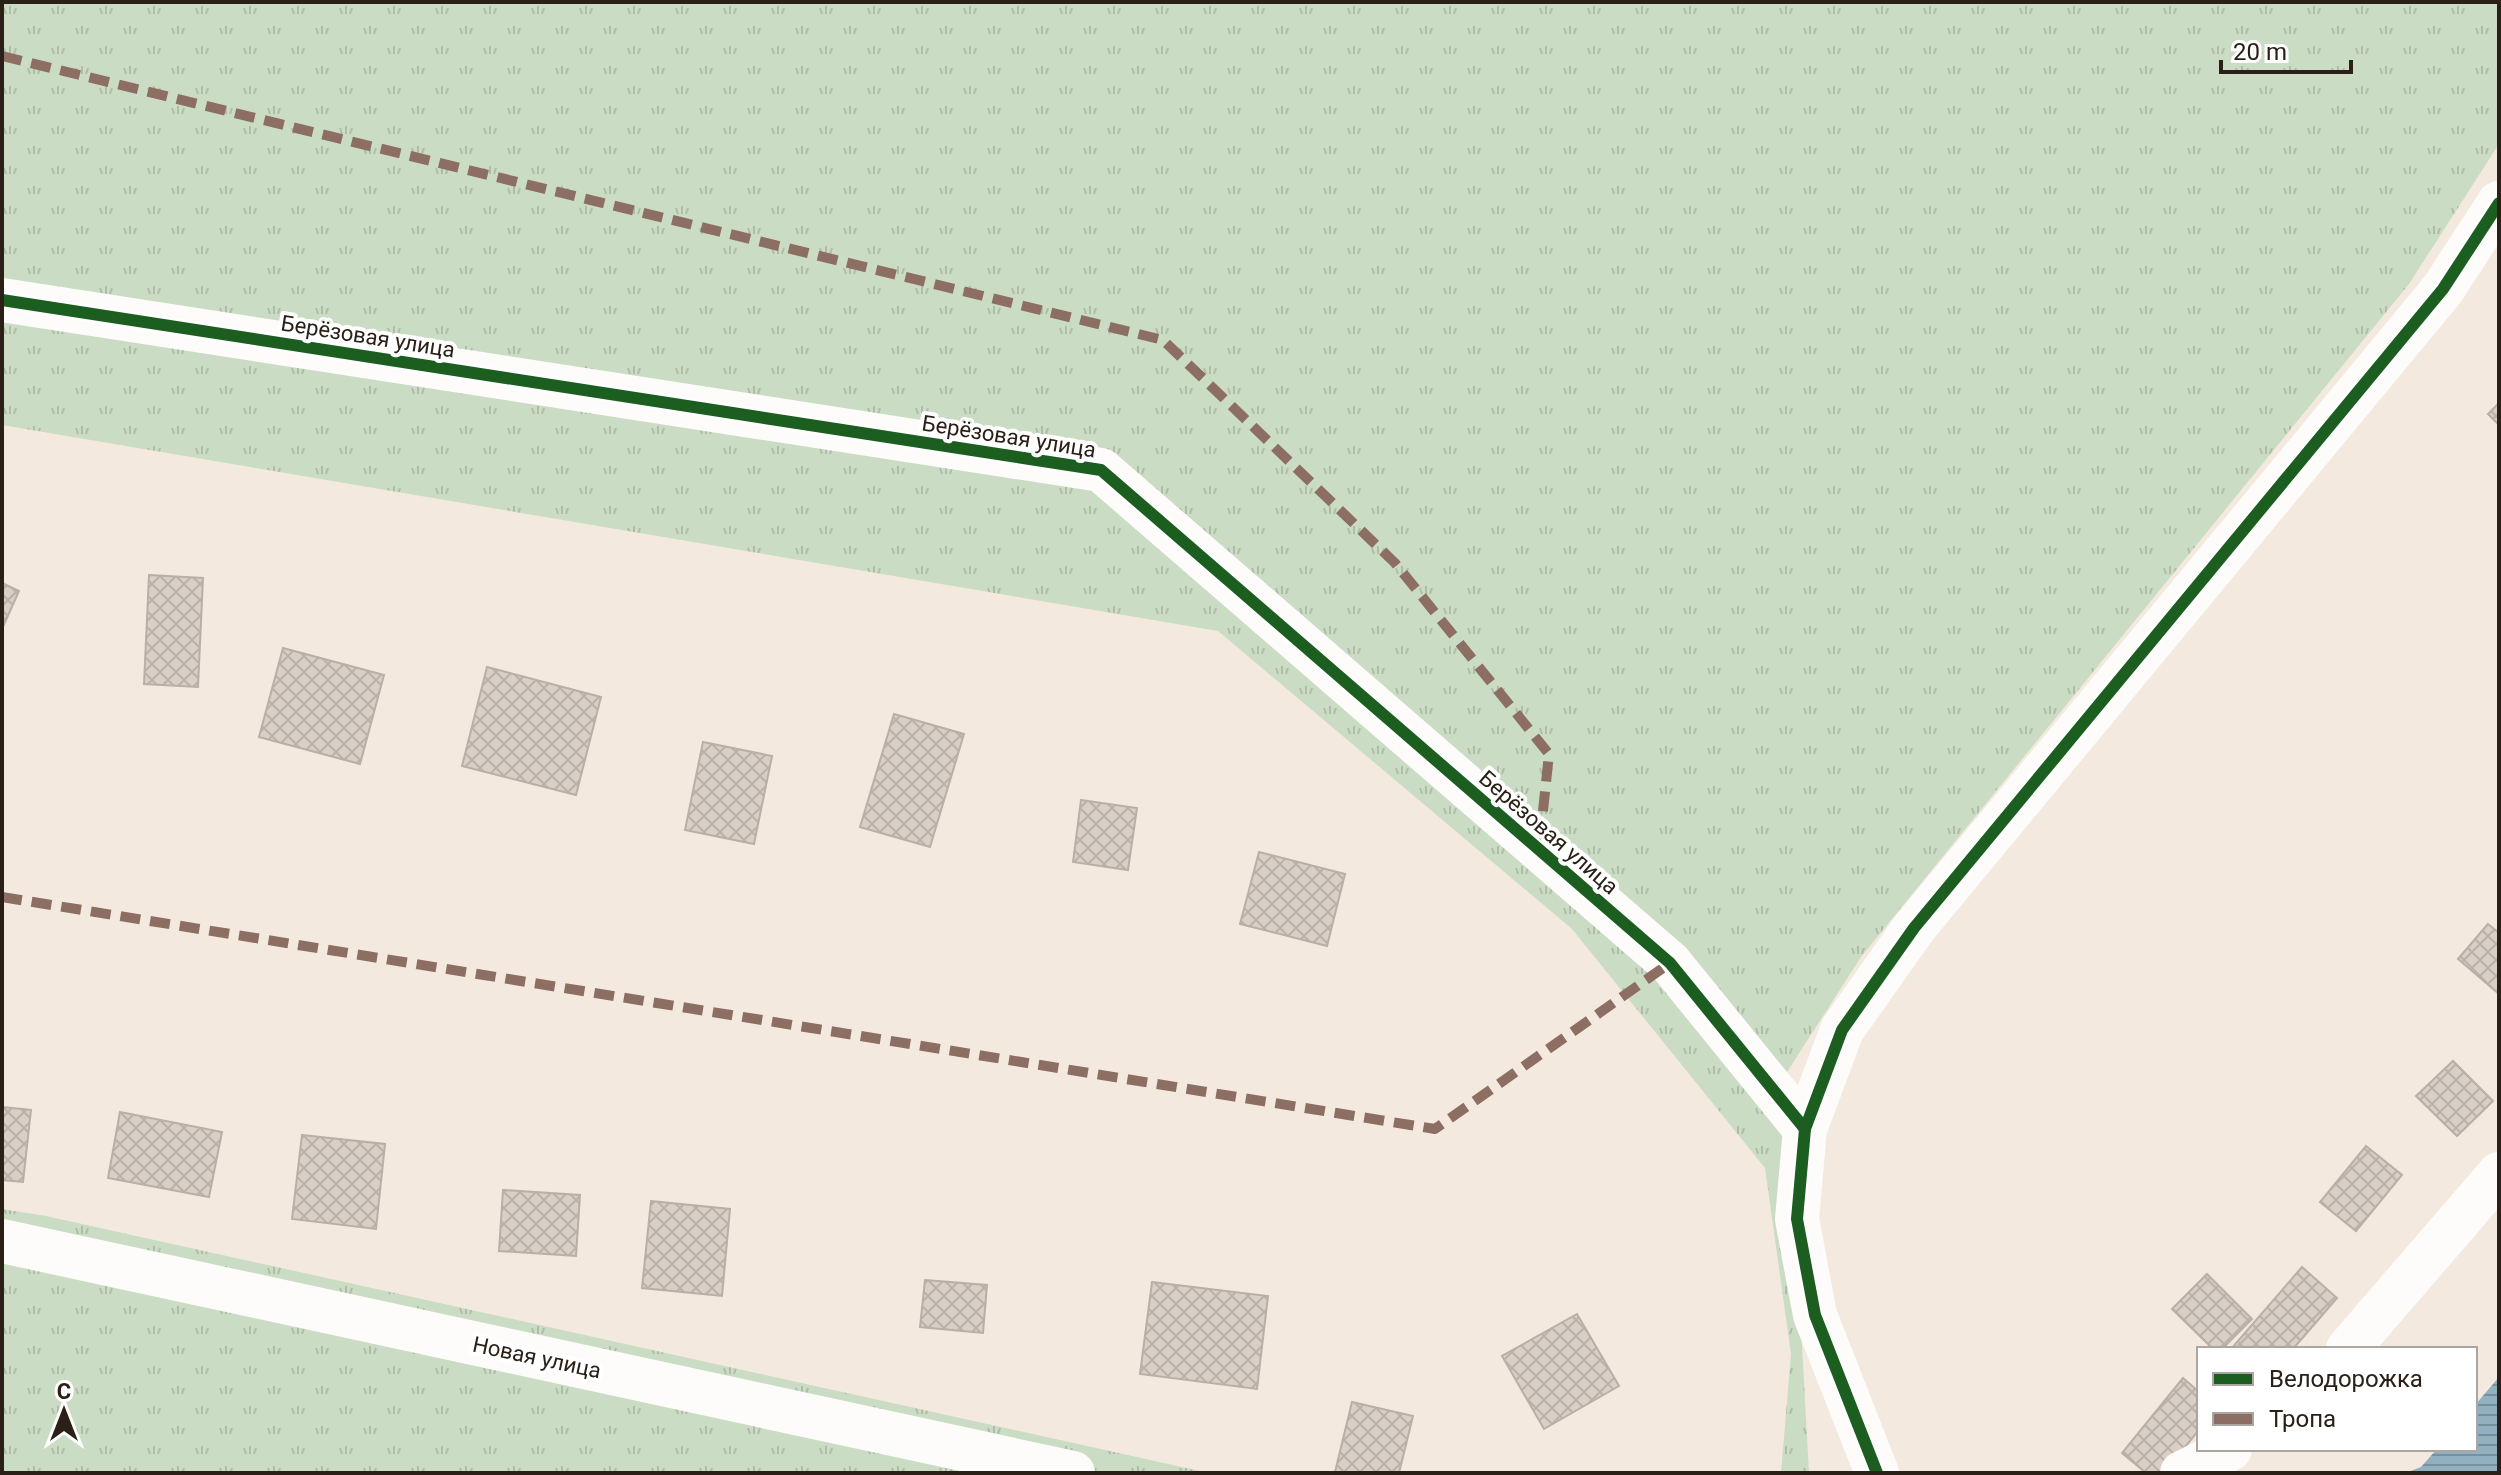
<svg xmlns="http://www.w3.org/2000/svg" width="2501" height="1475" font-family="Roboto,sans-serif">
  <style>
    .grass { fill: url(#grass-tufts) }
    .water { fill: url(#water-rules) }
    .building { fill: url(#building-cross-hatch); stroke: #b9afa6; stroke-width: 2 }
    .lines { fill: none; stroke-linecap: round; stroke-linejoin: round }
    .minor { stroke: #fdfcfa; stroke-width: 44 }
    .quiet { stroke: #8d6e63; stroke-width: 10; stroke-dasharray: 20 10; stroke-linecap: butt }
    .cycleway-casing { stroke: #fff; stroke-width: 17 }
    .cycleway { stroke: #1b5e20; stroke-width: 12 }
    .labels { text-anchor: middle; stroke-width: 8; stroke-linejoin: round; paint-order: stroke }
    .street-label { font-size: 22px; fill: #2a2017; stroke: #fff }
  </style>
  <defs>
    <pattern id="grass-tufts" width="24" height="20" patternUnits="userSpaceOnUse" patternTransform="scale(2)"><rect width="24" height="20" fill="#cbdcc4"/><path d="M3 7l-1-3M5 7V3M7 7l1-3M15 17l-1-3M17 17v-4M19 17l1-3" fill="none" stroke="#aebca8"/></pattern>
    <pattern id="water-rules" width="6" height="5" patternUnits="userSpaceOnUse" patternTransform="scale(2)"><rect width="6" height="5" fill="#91b1c1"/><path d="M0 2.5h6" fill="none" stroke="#77909c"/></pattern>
    <pattern id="building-cross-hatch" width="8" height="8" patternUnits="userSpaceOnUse" patternTransform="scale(2)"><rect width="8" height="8" fill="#d9cfc6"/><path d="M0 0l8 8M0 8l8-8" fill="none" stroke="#bab1a9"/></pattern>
  </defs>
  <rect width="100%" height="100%" fill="#f4e9de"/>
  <!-- grass -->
  <g class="grass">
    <polygon points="2,2 2499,2 2499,144 2409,284 1861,957 1787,1072 1809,1473 1781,1473 1791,1354 1765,1168 1572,929 1218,631 2,425"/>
    <polygon points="2,1209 46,1216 1209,1473 2,1473"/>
  </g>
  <!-- water -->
  <polygon class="water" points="2499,1377 2499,1473 2405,1473 2421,1467 2437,1449 2475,1449 2475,1405"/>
  <!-- building -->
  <g class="building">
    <polygon points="2499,403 2499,425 2488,414"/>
    <polygon points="149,575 203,578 198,687 144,684"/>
    <polygon points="2,583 19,591 2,629"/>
    <polygon points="283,648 384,675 360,764 259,737"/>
    <polygon points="487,667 601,697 576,795 462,766"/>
    <polygon points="894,714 964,734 930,847 860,827"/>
    <polygon points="703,742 772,756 754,844 685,830"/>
    <polygon points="1081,800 1137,808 1128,870 1073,862"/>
    <polygon points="1259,852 1345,874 1327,946 1240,924"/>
    <polygon points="2488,924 2499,933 2499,994 2458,959"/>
    <polygon points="2453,1061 2493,1101 2457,1136 2416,1096"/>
    <polygon points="2,1107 31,1110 23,1182 2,1180"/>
    <polygon points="120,1112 222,1132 209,1197 108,1178"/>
    <polygon points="302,1135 385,1144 376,1229 292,1219"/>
    <polygon points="2366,1146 2402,1175 2356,1231 2320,1202"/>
    <polygon points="503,1190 580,1195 576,1256 499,1251"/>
    <polygon points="651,1201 730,1209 722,1296 642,1288"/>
    <polygon points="2302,1267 2337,1298 2293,1349 2231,1349"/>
    <polygon points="2207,1274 2252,1319 2222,1349 2213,1349 2172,1309"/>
    <polygon points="925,1280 987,1285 983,1333 920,1327"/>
    <polygon points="1152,1282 1268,1296 1257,1389 1140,1374"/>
    <polygon points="1577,1314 1619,1386 1544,1429 1502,1356"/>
    <polygon points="2183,1378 2199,1392 2199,1430 2164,1473 2146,1473 2122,1453"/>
    <polygon points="1352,1402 1413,1416 1399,1473 1335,1472"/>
  </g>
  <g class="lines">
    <!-- minor -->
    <g class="minor">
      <polyline points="2,300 1101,470 1670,963 1805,1129"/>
      <polyline points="2,1241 1073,1473"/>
      <polyline points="2348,1349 2499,1174"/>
      <polyline points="1877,1473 1815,1315 1797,1219 1805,1129 1842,1030 1914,928 2443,289 2499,203"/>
      <polyline points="2182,1473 2230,1449"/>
    </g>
    <!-- quiet -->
    <g class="quiet">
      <polyline points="2,56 1163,340 1395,563 1549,754 1539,849"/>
      <polyline points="2,897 1435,1129 1670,963"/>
    </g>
    <!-- cycleway casing -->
    <g class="cycleway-casing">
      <g id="cycleway">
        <polyline points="2,300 1101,470 1670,963 1805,1129"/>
        <polyline points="1877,1473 1815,1315 1797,1219 1805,1129 1842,1030 1914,928 2443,289 2499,203"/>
      </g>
    </g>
    <!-- cycleway -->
    <use href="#cycleway" class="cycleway"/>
  </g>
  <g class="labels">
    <!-- street labels -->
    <g class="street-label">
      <text transform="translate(368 336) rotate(9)" y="8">Берёзовая улица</text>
      <text transform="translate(1009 436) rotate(9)" y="8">Берёзовая улица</text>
      <text transform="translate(1549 832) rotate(41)" y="8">Берёзовая улица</text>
      <text transform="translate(537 1357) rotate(12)" y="8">Новая улица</text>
    </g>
  </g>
  <!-- border -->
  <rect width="2501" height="1475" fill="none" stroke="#2a2017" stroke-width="8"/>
  <!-- legend -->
  <rect x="2197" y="1347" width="280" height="104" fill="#ffffff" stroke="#aaa6a2" stroke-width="2"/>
  <rect x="2213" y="1373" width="40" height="12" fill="#1b5e20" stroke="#aaa6a2" stroke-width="2"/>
  <text x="2269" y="1387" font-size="24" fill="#2a2017">Велодорожка</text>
  <rect x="2213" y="1413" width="40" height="12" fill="#8d6e63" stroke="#aaa6a2" stroke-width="2"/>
  <text x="2269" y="1427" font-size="24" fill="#2a2017">Тропа</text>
  <!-- north arrow -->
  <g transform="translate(64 1411)" stroke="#ffffff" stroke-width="6" paint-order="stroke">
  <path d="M0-6L14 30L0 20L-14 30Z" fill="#2a2017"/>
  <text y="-12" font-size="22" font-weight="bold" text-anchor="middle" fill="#2a2017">С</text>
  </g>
  <!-- scale -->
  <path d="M2221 60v12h130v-12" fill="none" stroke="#2a2017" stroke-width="4"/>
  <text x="2233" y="60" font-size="24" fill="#2a2017" stroke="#ffffff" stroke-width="6" paint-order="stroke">20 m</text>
</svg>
